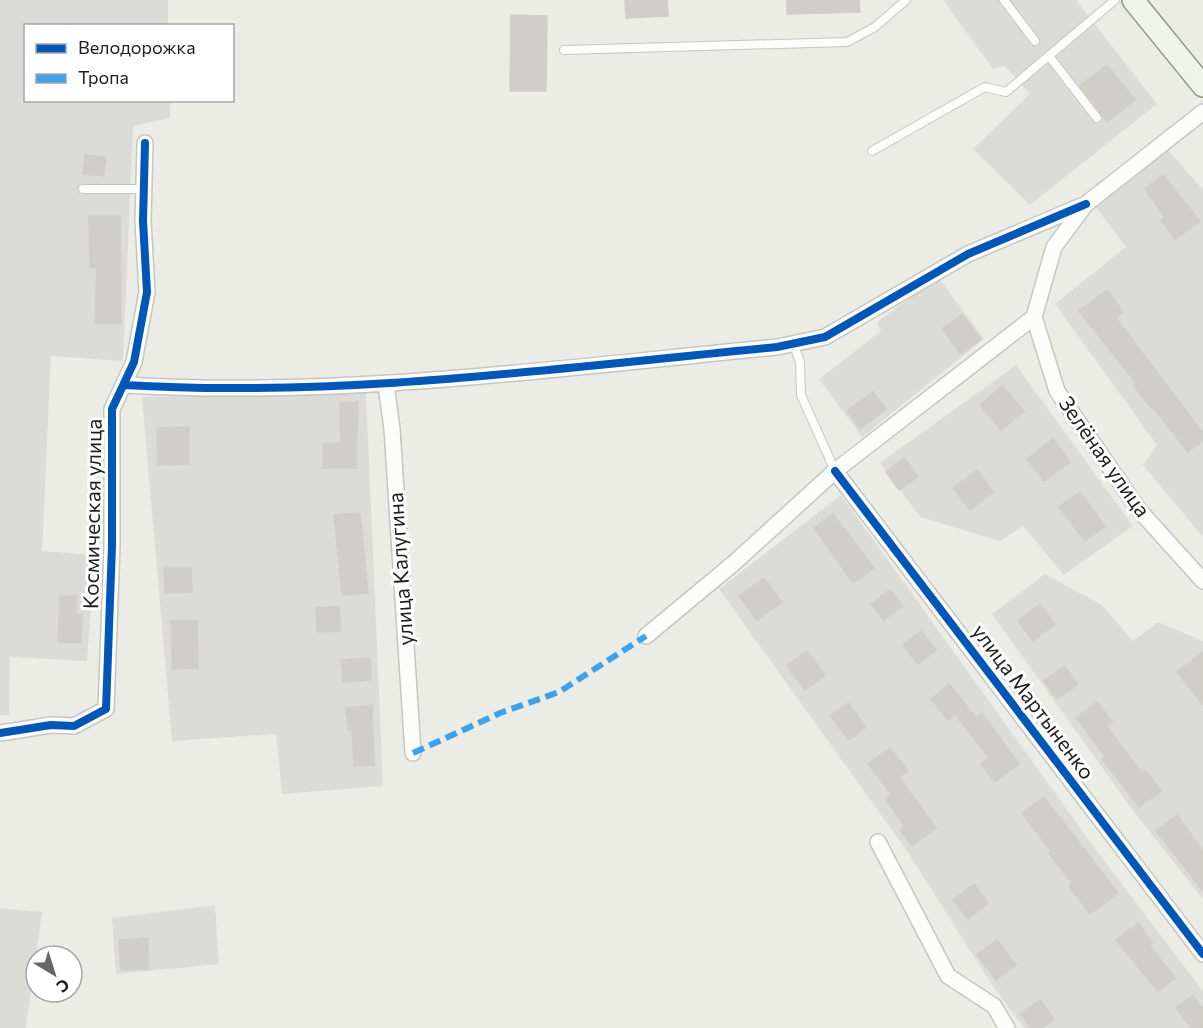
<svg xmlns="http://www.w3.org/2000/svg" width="1203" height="1028" font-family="Commissioner,sans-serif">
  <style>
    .residential { fill: #dbdbd8 }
    .building { fill: #cfceca; stroke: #cfcec8; stroke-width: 1.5 }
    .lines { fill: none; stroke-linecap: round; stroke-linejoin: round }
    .lane-casing { stroke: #c5c5c3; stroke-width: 10 }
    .street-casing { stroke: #c5c5c3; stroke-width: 18 }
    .secondary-casing { stroke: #8f977e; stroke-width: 24 }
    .lane { stroke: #fcfcfb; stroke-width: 8 }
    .street { stroke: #fcfcfb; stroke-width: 15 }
    .secondary { stroke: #f0f3ea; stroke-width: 21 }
    .quiet { stroke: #3da2ea; stroke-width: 6; stroke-dasharray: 12 6; stroke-linecap: butt }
    .cycleway-casing { stroke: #fff; stroke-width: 11 }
    .cycleway { stroke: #0057b8; stroke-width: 8 }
    .labels { text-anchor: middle; stroke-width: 6; stroke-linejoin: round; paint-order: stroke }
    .street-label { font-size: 21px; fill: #1e1e1e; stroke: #fff }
  </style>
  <rect width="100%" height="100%" fill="#ecece7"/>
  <!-- residential -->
  <g class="residential">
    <polygon points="0,0 168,0 168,25 26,26 26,100 170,101 170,118 133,126 123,361 51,356 42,551 95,555 87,661 10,657 9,715 0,715"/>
    <polygon points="943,0 1076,0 1157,104 1030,205 973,149 1030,94 1005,66 993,69"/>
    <polygon points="1168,150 1203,190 1203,537 1143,465 1157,445 1055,304 1126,247 1095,206"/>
    <polygon points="938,277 984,339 862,437 819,379 881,331 877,322"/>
    <polygon points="1016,365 1133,526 1064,575 1023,526 1000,541 920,517 880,463"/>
    <polygon points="366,393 383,786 282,794 276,734 172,741 142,397"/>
    <polygon points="841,495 1096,850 1203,991 1203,1028 1024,1028 992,985 907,851 719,589"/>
    <polygon points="1045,574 1102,605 1133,641 1158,622 1203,641 1203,899 1134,812 992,614"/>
    <polygon points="215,905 219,964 116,974 112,918"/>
    <polygon points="0,908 42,912 26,1028 0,1028"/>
  </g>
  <!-- building -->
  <g class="building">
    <polygon points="667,0 668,16 626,18 625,1"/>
    <polygon points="787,0 859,0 860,12 787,14"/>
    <polygon points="511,15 547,16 546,91 510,91"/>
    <polygon points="1107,65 1135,100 1107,122 1080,86"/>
    <polygon points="85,155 106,157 104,176 83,174"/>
    <polygon points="1163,175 1200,221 1175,239 1161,220 1165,217 1145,189"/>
    <polygon points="89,216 120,216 121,323 95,323 97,267 90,268"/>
    <polygon points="1107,290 1123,312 1116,318 1203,433 1203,440 1188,452 1154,408 1152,409 1133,385 1136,383 1079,311"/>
    <polygon points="962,314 981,339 961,354 942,329"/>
    <polygon points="1002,386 1024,411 1001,430 980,405"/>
    <polygon points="873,392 886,409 860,429 847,411"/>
    <polygon points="358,402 356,468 323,468 323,444 341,443 340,403"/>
    <polygon points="189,427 189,464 158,465 157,428"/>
    <polygon points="1053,439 1070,462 1044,481 1027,459"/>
    <polygon points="904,458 918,476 899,490 886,472"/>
    <polygon points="977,470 993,492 970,510 953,488"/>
    <polygon points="1080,492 1105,526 1085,541 1059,507"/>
    <polygon points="360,513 368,593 342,595 334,515"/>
    <polygon points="833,514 874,568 853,583 814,528"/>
    <polygon points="164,568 191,568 192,592 165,593"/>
    <polygon points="764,578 782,602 757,620 739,596"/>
    <polygon points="890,590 903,606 884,620 871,604"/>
    <polygon points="60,596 76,596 76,614 82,614 81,643 58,642"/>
    <polygon points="1040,604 1055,624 1033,641 1018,621"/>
    <polygon points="339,606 341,631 317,632 316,608"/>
    <polygon points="171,621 197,621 198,668 172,669"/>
    <polygon points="921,631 936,650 918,664 903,645"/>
    <polygon points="807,651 825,675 805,690 787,666"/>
    <polygon points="1203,652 1203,705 1177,672"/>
    <polygon points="370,658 371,680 343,682 341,660"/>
    <polygon points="1064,666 1078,684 1057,699 1044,681"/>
    <polygon points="949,684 976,718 982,713 1019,764 995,782 981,764 989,758 955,714 948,720 931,699"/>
    <polygon points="1097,702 1112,722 1106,726 1142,773 1146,771 1161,791 1139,807 1102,759 1105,756 1076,718"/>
    <polygon points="848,703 866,727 849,740 830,716"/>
    <polygon points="372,705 374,765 354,766 352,730 348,730 346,708"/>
    <polygon points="890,748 908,771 899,777 936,828 912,846 900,830 905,826 885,799 891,794 868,764"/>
    <polygon points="1044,797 1118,893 1090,914 1069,886 1072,883 1049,853 1051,851 1022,813"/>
    <polygon points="1177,815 1203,851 1203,891 1156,831"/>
    <polygon points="974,884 988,903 968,919 953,900"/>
    <polygon points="1138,923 1152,942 1149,944 1175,978 1158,991 1116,940"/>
    <polygon points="148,938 149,969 121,970 119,940"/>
    <polygon points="997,940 1016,965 996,980 977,955"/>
    <polygon points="1193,995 1203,1009 1203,1028 1192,1028 1176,1008"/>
    <polygon points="1040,1000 1054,1019 1042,1028 1031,1028 1020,1014"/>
  </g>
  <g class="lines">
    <!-- lane casing -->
    <g class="lane-casing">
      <g id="lane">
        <polyline points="1004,0 1035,41"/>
        <polyline points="564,50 847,42 875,27 906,0"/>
        <polyline points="1049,56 1097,118"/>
        <polyline points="872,151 985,87 1006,92 1115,0"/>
        <polyline points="83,189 144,189"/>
        <polyline points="793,343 800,362 801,395 835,471"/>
      </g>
    </g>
    <!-- street casing -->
    <g class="street-casing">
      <g id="street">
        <polyline points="1034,317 1057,391 1139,510 1203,581"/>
        <path d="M124 385C342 398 560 368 777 347L825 337 968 254 1086 204"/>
        <polyline points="386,385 392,429 413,753"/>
        <polyline points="835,471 1203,954"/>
        <polyline points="646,636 734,563 835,471 1034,317 1054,247 1086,204 1203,112"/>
        <polyline points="0,733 51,725 74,726 106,709 112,546 112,409 134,362 147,292 143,221 145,143"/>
        <polyline points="878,842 948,976 994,1006 1007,1028"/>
      </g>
    </g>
    <!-- secondary casing -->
    <g class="secondary-casing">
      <polyline id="secondary" points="1133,0 1203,86"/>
    </g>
    <!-- lane -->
    <use href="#lane" class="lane"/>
    <!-- street -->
    <use href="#street" class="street"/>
    <!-- secondary -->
    <use href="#secondary" class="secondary"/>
    <!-- quiet -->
    <polyline class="quiet" points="413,753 500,713 559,692 646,636"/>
    <!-- cycleway casing -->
    <g class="cycleway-casing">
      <g id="cycleway">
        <path d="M124 385C342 398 560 368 777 347L825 337 968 254 1086 204"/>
        <polyline points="835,471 1203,954"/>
        <polyline points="0,733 51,725 74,726 106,709 112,546 112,409 134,362 147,292 143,221 145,143"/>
      </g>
    </g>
    <!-- cycleway -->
    <use href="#cycleway" class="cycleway"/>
  </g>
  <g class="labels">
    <!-- street labels -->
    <g class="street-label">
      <text transform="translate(1104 457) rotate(55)" y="7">Зелёная улица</text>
      <text transform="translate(93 514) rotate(-89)" y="7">Космическая улица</text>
      <text transform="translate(401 569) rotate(-94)" y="7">улица Калугина</text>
      <text transform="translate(1033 702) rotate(53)" y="7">улица Мартыненко</text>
    </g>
  </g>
  <!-- legend -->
  <rect x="24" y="24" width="210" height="78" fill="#ffffff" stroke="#a5a5a5" stroke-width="1.5"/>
  <rect x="36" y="44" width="30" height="9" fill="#0057b8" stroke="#a5a5a5" stroke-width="1.5"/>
  <text x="78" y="54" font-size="18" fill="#1e1e1e">Велодорожка</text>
  <rect x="36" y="74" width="30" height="9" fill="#3da2ea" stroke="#a5a5a5" stroke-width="1.5"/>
  <text x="78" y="84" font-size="18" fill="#1e1e1e">Тропа</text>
  <!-- north arrow -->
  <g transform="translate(54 974) rotate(142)"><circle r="28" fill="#ffffff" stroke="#a5a5a5" stroke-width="1.5"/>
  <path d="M0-4.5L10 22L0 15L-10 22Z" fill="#666664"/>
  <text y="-9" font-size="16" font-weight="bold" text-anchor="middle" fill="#1e1e1e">С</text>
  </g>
</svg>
